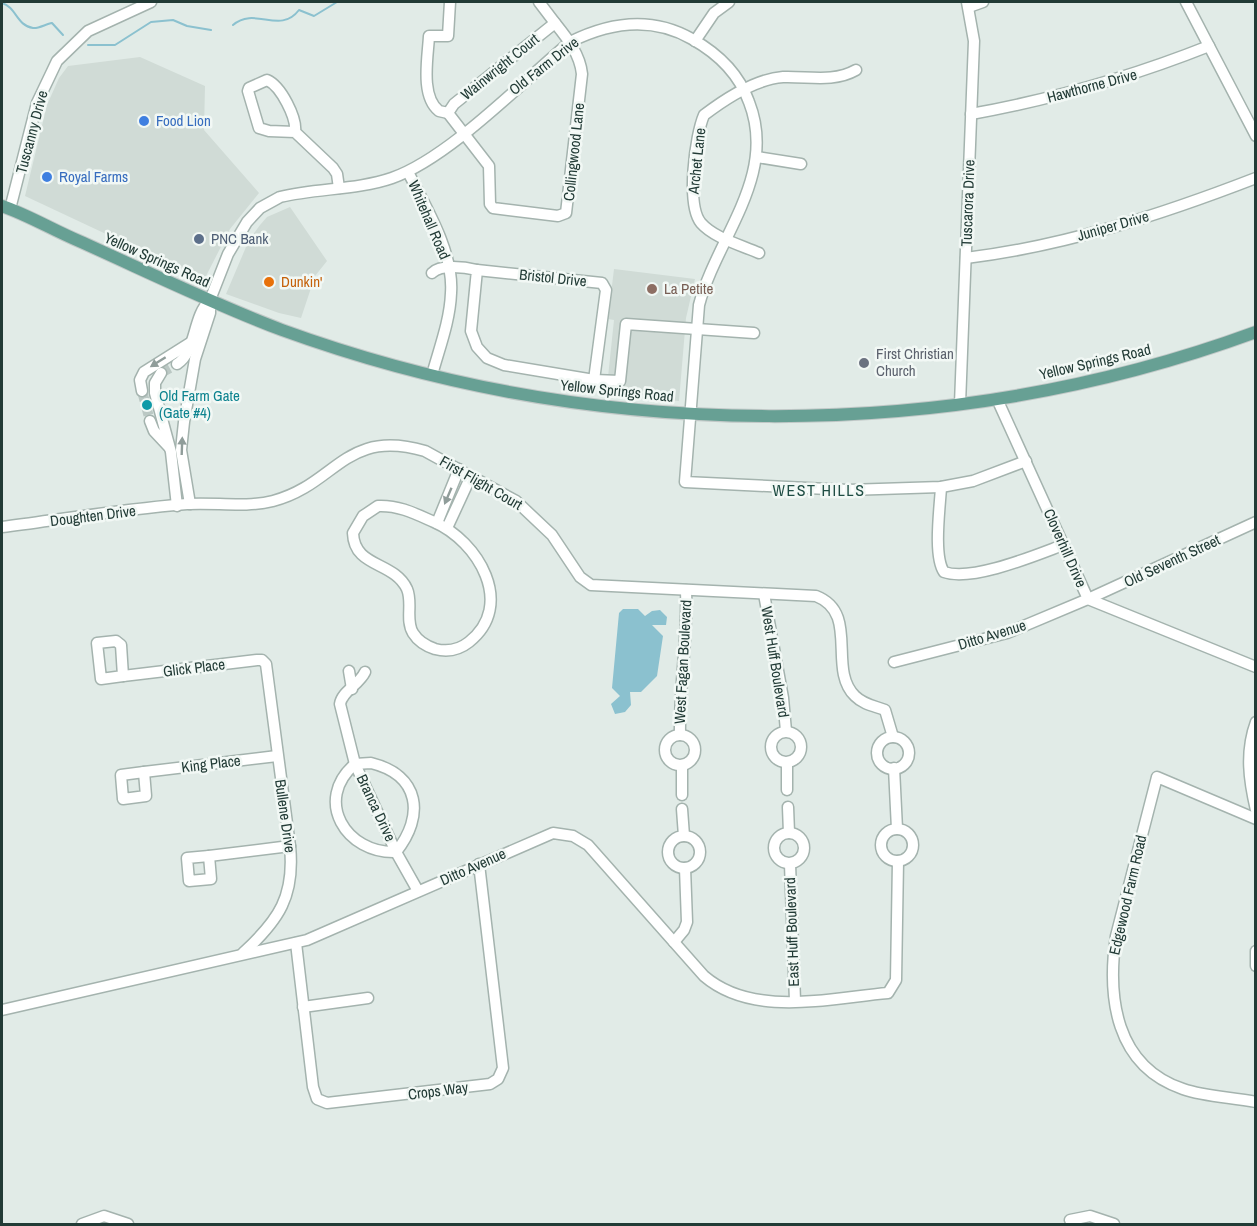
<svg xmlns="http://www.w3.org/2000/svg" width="1257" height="1226" font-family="'Archivo Narrow',sans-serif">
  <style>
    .built { fill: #d0dbd6 }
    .water { fill: #8bc1cf }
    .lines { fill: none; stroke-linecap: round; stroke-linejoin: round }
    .stream { stroke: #8bc1cf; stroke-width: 2 }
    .minor-tunnel { stroke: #bbc8c4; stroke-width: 10; stroke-dasharray: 10 5; stroke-linecap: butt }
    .minor-casing { stroke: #a4b3ae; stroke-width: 13 }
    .major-casing { stroke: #c1c8c7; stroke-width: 14 }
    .minor { stroke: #fff; stroke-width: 10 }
    .major { stroke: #67a094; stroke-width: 12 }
    .oneway { fill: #909d9a }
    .shop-dot { fill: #3f7fe0; stroke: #f2f8f5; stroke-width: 2 }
    .service-dot { fill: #5c6f8a; stroke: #f2f8f5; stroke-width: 2 }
    .food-dot { fill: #e8710a; stroke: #f2f8f5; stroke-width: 2 }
    .education-dot { fill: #8d6e63; stroke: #f2f8f5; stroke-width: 2 }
    .worship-dot { fill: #6b7280; stroke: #f2f8f5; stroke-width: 2 }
    .culture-dot { fill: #0f9aa8; stroke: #f2f8f5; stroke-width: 2 }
    .labels { text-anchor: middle; stroke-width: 5; stroke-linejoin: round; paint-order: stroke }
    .street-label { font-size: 15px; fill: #223b36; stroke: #f2f8f5 }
    .shop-label { font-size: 15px; fill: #366cbe; stroke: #f2f8f5; text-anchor: start }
    .service-label { font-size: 15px; fill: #4e5e75; stroke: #f2f8f5; text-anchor: start }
    .food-label { font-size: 15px; fill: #c56008; stroke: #f2f8f5; text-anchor: start }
    .education-label { font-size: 15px; fill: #785e54; stroke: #f2f8f5; text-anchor: start }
    .worship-label { font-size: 15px; fill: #5b616d; stroke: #f2f8f5; text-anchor: start }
    .culture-label { font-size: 15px; fill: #0d838f; stroke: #f2f8f5; text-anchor: start }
    .neighbourhood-label { font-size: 16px; letter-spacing: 1.5px; fill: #1f4d44; stroke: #f2f8f5 }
  </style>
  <rect width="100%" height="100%" fill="#e1ebe7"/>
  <!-- built -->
  <g class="built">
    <polygon points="140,57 205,86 204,130 259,193 230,229 204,280 25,196 47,105 59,78 68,66"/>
    <polygon points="290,207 327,261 315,276 301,318 279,313 226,294 249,240 260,225 267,217"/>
    <polygon points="614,269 695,279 686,318 679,401 606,396 614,320 608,319"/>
  </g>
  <!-- water -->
  <polygon class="water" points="623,609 638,609 645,616 652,611 660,610 667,617 666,625 652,625 663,636 657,676 641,692 630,692 631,705 625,712 615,714 611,704 620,696 612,688 619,613"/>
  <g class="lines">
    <!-- stream -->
    <g class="stream">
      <path d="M2 3C16 7 17 26 33 28 38 29 46 24 52 23L63 35"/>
      <path d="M233 25C255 6 280 35 299 10L314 16 337 2"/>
      <polyline points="88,45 115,45 151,22 173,20 187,26 211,30"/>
    </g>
    <!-- minor-tunnel -->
    <g class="minor-tunnel">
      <polyline points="161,373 177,364"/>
      <polyline points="142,391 150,421"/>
    </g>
    <!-- minor casing -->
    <g class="minor-casing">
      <g id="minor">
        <path d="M450 2 448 36H429C428 57 420 96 439 111L448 113 454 104 555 23 539 2"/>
        <polyline points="1186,2 1256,136"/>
        <polyline points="969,7 983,2"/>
        <polyline points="695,41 714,13 729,2"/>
        <path d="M448 113 489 166 490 204 493 208 558 216 566 213 582 74C580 54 567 38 555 23"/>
        <path d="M971 114C1054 99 1131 77 1209 46"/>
        <path d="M295 132C297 118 281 86 267 80L249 88 248 91 259 128 269 131 295 132 333 168 337 174 339 188"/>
        <polyline points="757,157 801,164"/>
        <path d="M408 172C426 207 454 253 451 293 450 321 439 349 432 375"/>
        <polyline points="10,209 37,103 57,61 88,31 151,2"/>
        <path d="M759 253C741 245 714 238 701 223 686 205 695 136 704 115 725 99 756 79 783 77 808 76 833 83 856 70"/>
        <path d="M966 258C1065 246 1163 214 1256 178"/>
        <polyline points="477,270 602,283 606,290 594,380"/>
        <path d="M432 273C440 264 465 267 477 270L471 331 477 347 487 358 504 365 594 380 620 381 626 324 754 333"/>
        <path d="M177 364C197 351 192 317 210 300"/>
        <polyline points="161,373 155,383 155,393 171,452 177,506"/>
        <polyline points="142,391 140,380 144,372 190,343"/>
        <polyline points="997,399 1088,599 1256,667"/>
        <polyline points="960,404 974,41 967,2"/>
        <polyline points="150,421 154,431 169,447"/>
        <path d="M941 487C940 507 933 556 944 572 972 582 1036 555 1063 545"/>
        <path d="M190 504 181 450 184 422 195 359 210 313V300L228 254 247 222 260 208 280 197C317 188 357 190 392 178 449 158 522 82 570 42 610 22 652 16 692 39 717 53 739 74 749 102 778 176 717 237 699 305L685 482 848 490 941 487 973 481 1026 461"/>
        <path d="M378 506C399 505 416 514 434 522 478 541 516 605 469 642 459 650 447 652 435 649 426 646 418 641 413 633 405 620 413 603 407 589 394 561 354 568 353 533L363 516Z"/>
        <polyline points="437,523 459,469"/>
        <path d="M2 527C63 519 125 509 187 504 215 502 245 508 273 501 337 484 344 428 425 451L516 501 552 535 580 577 591 585 816 596C860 613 827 669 855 696 864 705 875 706 885 710L893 737"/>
        <polyline points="447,528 471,476"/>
        <polyline points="764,594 783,698 786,731"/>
        <polygon points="116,641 121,645 123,676 101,679 97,643"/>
        <polyline points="894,662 1007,633 1088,599 1256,522"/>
        <polyline points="349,671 352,689"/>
        <path d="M365 672C359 685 342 691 340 704L355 764 396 852 418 891"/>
        <path d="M123 676 257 660H262L266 664 290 846C295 896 279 920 243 953"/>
        <path d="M1256 722C1245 752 1249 780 1256 810"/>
        <circle cx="786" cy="747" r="15"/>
        <circle cx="680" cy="750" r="15"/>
        <path d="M680 735C679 686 688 639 686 590"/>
        <circle cx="893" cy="753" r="16"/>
        <path d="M371 763C420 775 425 816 396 852 346 854 313 800 355 764Z"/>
        <polyline points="787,763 787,790"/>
        <polyline points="894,768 897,829"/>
        <polyline points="144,772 277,756"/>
        <polygon points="144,772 146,796 123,799 121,775"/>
        <polyline points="682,795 682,766"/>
        <polyline points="788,807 789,833"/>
        <polyline points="682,809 684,836"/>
        <path d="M1256 819 1157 777 1116 936C1107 997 1115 1066 1183 1089 1206 1097 1232 1097 1256 1102"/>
        <circle cx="897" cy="845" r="16"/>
        <circle cx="789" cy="848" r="15"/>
        <circle cx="684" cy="852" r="16"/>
        <polygon points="209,856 211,879 189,881 187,858"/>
        <polyline points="209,856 290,846"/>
        <polyline points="790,864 795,1001"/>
        <polyline points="674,942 684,930 687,922 685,868"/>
        <polyline points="296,943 313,1087 317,1099 327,1103 490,1084 498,1079 503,1068 479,864"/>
        <polyline points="1256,951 1256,966"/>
        <polyline points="303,1007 368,998"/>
        <path d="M2 1010 307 940 553 833 573 836 588 845 704 976C753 1018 829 998 888 993L896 980 898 861"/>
        <polyline points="1070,1220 1090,1216 1114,1224"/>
        <polyline points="82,1224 104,1216 128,1224"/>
      </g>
    </g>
    <!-- major casing -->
    <g class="major-casing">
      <path id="major" d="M2 206C28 215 53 230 79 241 146 271 213 304 282 330 593 443 945 446 1256 332"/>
    </g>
    <!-- minor -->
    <use href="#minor" class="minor"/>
    <!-- major -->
    <use href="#major" class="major"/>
  </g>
  <!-- one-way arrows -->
  <defs><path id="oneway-solid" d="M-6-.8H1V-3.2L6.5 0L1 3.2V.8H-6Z" transform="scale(1.5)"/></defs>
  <g class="oneway">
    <use href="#oneway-solid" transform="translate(158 362) rotate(148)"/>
    <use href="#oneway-solid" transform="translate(182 446) rotate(-88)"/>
    <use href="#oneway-solid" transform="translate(448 496) rotate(113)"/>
  </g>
  <!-- markers -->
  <g class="shop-dot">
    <circle cx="144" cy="121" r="6"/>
    <circle cx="47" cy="177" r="6"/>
  </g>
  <circle class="service-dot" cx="199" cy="239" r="6"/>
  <circle class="food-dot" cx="269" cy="282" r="6"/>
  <circle class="education-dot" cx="652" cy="289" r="6"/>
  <circle class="worship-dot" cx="864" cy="363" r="6"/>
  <circle class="culture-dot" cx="147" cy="405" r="6"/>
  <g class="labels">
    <!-- street labels -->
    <g class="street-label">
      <text transform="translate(544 66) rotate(-38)" y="5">Old Farm Drive</text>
      <text transform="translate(500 67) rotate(-39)" y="5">Wainwright Court</text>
      <text transform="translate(1092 86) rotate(-15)" y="5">Hawthorne Drive</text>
      <text transform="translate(32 132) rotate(-75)" y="5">Tuscanny Drive</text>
      <text transform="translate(574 152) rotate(-84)" y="5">Collingwood Lane</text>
      <text transform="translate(697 161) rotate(-84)" y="5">Archet Lane</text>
      <text transform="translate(968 203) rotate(-88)" y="5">Tuscarora Drive</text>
      <text transform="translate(429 220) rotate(67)" y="5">Whitehall Road</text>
      <text transform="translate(1113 226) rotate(-16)" y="5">Juniper Drive</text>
      <text transform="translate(157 260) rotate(24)" y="5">Yellow Springs Road</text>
      <text transform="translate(553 278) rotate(6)" y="5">Bristol Drive</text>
      <text transform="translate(1095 362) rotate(-13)" y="5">Yellow Springs Road</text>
      <text transform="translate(617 391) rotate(6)" y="5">Yellow Springs Road</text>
      <text transform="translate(481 483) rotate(30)" y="5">First Flight Court</text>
      <text transform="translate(93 516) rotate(-7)" y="5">Doughten Drive</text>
      <text transform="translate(1065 548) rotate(66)" y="5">Cloverhill Drive</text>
      <text transform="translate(1172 561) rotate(-25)" y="5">Old Seventh Street</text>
      <text transform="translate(992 635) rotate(-17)" y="5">Ditto Avenue</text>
      <text transform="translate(683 662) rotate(-87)" y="5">West Fagan Boulevard</text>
      <text transform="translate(775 662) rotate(81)" y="5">West Huff Boulevard</text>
      <text transform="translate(194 668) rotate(-7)" y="5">Glick Place</text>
      <text transform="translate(211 764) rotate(-7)" y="5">King Place</text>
      <text transform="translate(376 808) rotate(65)" y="5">Branca Drive</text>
      <text transform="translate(285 816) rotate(82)" y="5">Bullene Drive</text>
      <text transform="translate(473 867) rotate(-24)" y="5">Ditto Avenue</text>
      <text transform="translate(1128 895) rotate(-77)" y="5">Edgewood Farm Road</text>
      <text transform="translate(792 932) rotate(-92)" y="5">East Huff Boulevard</text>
      <text transform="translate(438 1091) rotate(-7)" y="5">Crops Way</text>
    </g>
    <!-- shop labels -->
    <g class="shop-label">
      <text x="156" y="126">Food Lion</text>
      <text x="59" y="182">Royal Farms</text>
    </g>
    <!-- service labels -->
    <g class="service-label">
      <text x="211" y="244">PNC Bank</text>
    </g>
    <!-- food labels -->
    <g class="food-label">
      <text x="281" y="287">Dunkin'</text>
    </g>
    <!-- education labels -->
    <g class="education-label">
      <text x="664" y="294">La Petite</text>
    </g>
    <!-- worship labels -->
    <g class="worship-label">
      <text x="876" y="359">First Christian<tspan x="876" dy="17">Church</tspan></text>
    </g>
    <!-- culture labels -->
    <g class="culture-label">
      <text x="159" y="401">Old Farm Gate<tspan x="159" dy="17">(Gate #4)</tspan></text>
    </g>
    <!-- neighbourhood labels -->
    <g class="neighbourhood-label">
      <text x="819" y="496">WEST HILLS</text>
    </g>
  </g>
  <!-- border -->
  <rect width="1257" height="1226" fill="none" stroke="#223b36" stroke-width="6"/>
</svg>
